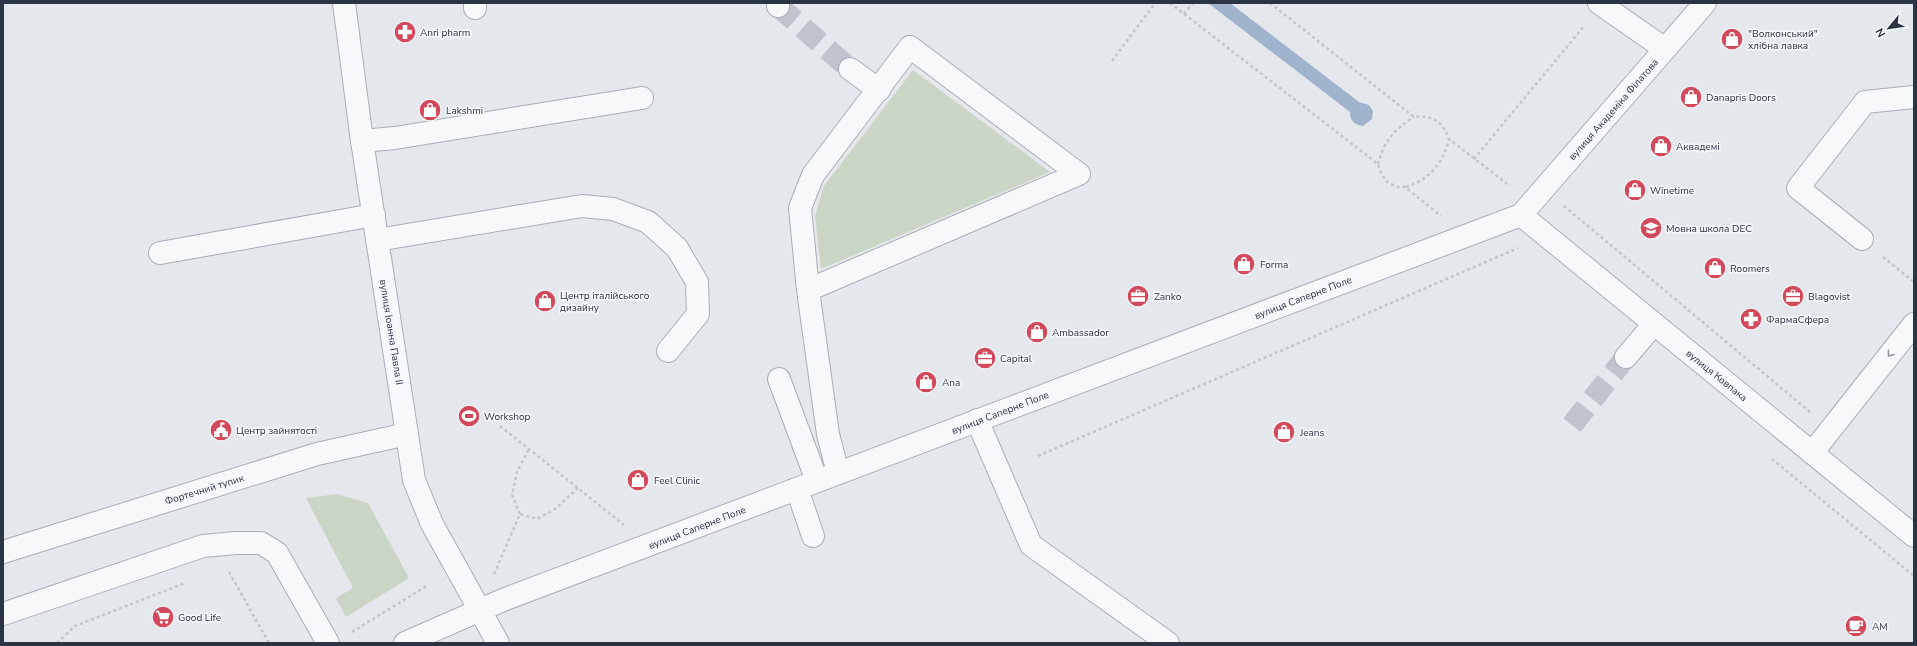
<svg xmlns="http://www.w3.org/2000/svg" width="1917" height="646" font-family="'Nunito Sans',sans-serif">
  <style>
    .green { fill: #c9d6c5 }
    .water { fill: #9fb4cc }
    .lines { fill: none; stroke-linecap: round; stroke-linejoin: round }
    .minor-tunnel { stroke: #bfc3cb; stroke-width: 22; stroke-dasharray: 22 11; stroke-linecap: butt }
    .minor-casing { stroke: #a9aeb7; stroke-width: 24 }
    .path { stroke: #c2c5cb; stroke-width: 2.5; stroke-dasharray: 3 3; stroke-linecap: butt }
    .minor { stroke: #f7f8fa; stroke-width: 22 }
    .oneway { stroke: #9196a0 }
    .labels { text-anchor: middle; stroke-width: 3.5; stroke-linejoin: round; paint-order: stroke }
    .poi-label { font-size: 10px; fill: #2b3445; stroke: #f4f6f9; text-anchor: start }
    .street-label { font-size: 10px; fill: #2b3445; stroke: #f4f6f9 }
  </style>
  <rect width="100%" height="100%" fill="#e4e7ec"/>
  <!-- green -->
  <g class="green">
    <polygon points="913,70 1050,172 821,269 815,216 824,186"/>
    <polygon points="337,494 368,503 409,578 346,617 336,598 353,588 306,498"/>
  </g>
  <!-- water -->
  <path class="water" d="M1208 3H1230L1359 102 1369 105 1373 111 1372 119 1363 126C1354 125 1350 120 1350 112Z"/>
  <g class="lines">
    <!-- minor-tunnel -->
    <g class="minor-tunnel">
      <polyline points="778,6 850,69"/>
      <polyline points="1572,425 1626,357"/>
    </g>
    <!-- minor casing -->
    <g class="minor-casing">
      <g id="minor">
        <polyline points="344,3 362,141 414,480 432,524 498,643"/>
        <polyline points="475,3 475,8"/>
        <polyline points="778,3 778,6"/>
        <polyline points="1599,3 1665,49"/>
        <polyline points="850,69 879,90"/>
        <polyline points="362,141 395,138 642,98"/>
        <polyline points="1521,215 1914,536"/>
        <polyline points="1862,239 1798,188 1865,102 1914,97"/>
        <polyline points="377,240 582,206 613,209 648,222 677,248 697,282 698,314 668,351"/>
        <polyline points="160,253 374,215"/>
        <polyline points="808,290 800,208 813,175 910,47 1079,174 808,290 828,434 838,473"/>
        <polyline points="1626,357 1654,324"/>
        <polyline points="779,379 817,481"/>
        <polyline points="977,420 1031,545 1168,643"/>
        <polyline points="1812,453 1914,324"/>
        <polyline points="797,489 813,536"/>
        <polyline points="3,552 317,454 407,434"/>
        <polyline points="3,614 203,546 236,543 261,543 277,553 328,643"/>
        <polyline points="405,643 503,600 1521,215 1705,3"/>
      </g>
    </g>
    <!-- path -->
    <g class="path">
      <polyline points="1170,3 1378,164 1381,173 1387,182 1397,187 1405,187 1441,216"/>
      <path d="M1270 3 1414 117C1433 114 1443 123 1449 139L1510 186"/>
      <polyline points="1184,14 1193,3"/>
      <polyline points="1112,61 1155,3"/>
      <polyline points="1474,159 1585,25"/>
      <path d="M1378 164C1384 141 1395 129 1414 117"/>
      <path d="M1406 187C1430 179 1443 163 1449 139"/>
      <polyline points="1564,206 1810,412"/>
      <polyline points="1883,257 1914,282"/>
      <polyline points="500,426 624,525"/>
      <polyline points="1038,456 1518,248"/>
      <polyline points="1772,459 1914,576"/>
      <polyline points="520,514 512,495 517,472 529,449"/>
      <polyline points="229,572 269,643"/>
      <polyline points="494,574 520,514 537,519 555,509 578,488"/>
      <polyline points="352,632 428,585"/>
      <polyline points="57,643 75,626 185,583"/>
    </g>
    <!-- minor -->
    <use href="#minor" class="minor"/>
  </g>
  <!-- one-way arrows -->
  <defs><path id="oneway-chevron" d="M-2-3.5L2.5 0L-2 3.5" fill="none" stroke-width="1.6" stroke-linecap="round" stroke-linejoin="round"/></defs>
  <use class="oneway" href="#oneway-chevron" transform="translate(1890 354) rotate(128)"/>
  <!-- icons -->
  <defs>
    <g id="pharmacy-disc" transform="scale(1.15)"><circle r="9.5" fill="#d1495b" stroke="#f4f6f9"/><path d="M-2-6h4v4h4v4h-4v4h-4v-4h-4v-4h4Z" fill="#fff"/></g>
    <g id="shop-disc" transform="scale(1.15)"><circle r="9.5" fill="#d1495b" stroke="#f4f6f9"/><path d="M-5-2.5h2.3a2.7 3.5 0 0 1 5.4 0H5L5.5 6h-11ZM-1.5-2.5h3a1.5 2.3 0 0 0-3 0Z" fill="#fff"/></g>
    <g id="school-disc" transform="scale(1.15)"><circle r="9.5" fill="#d1495b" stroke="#f4f6f9"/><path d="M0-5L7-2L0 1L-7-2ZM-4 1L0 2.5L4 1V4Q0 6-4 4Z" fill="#fff"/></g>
    <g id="office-disc" transform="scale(1.15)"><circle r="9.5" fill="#d1495b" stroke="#f4f6f9"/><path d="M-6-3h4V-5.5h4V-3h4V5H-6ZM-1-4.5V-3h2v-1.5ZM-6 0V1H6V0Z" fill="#fff"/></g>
    <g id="stadium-disc" transform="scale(1.15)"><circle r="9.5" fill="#d1495b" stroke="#f4f6f9"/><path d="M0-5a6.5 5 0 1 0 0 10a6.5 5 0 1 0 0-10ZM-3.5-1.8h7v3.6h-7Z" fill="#fff"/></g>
    <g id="civic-disc" transform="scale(1.15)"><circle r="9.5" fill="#d1495b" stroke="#f4f6f9"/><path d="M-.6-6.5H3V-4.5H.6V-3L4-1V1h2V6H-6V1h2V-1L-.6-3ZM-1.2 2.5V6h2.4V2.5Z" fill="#fff"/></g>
    <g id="supermarket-disc" transform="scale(1.15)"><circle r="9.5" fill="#d1495b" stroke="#f4f6f9"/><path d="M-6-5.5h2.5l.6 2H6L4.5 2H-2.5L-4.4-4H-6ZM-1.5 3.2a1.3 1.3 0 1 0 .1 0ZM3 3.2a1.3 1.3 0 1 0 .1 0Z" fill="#fff"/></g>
    <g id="cafe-disc" transform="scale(1.15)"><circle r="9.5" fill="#d1495b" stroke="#f4f6f9"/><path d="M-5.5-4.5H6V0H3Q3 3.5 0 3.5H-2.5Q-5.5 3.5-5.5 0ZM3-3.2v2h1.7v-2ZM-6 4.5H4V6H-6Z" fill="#fff"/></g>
  </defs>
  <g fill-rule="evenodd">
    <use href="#pharmacy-disc" x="405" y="32"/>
    <use href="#shop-disc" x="1732" y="39"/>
    <use href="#shop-disc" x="1691" y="97"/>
    <use href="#shop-disc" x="430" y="110"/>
    <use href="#shop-disc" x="1661" y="146"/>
    <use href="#shop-disc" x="1635" y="190"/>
    <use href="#school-disc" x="1651" y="228"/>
    <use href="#shop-disc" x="1244" y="264"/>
    <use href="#shop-disc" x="1715" y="268"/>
    <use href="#office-disc" x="1138" y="296"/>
    <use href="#office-disc" x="1793" y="296"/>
    <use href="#shop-disc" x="545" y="301"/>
    <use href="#pharmacy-disc" x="1751" y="319"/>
    <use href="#shop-disc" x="1037" y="332"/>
    <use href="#office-disc" x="985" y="358"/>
    <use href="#shop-disc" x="926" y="382"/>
    <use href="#stadium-disc" x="469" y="416"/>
    <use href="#civic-disc" x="221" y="430"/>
    <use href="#shop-disc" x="1284" y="432"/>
    <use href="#shop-disc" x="638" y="480"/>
    <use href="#supermarket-disc" x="163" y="617"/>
    <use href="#cafe-disc" x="1856" y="626"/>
  </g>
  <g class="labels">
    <!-- poi labels -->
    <g class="poi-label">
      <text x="420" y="36">Anri pharm</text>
      <text x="1748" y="37">"Волконський"<tspan x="1748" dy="12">хлібна лавка</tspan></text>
      <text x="1706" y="101">Danapris Doors</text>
      <text x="446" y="114">Lakshmi</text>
      <text x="1676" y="150">Аквадемі</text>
      <text x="1650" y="194">Winetime</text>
      <text x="1666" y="232">Мовна школа DEC</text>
      <text x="1260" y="268">Forma</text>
      <text x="1730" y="272">Roomers</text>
      <text x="560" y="299">Центр італійського<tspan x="560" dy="12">дизайну</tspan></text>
      <text x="1154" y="300">Zanko</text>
      <text x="1808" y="300">Blagovist</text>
      <text x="1766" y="323">ФармаСфера</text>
      <text x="1052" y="336">Ambassador</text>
      <text x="1000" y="362">Capital</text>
      <text x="942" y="386">Ana</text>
      <text x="484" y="420">Workshop</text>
      <text x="236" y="434">Центр зайнятості</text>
      <text x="1300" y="436">Jeans</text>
      <text x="654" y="484">Feel Clinic</text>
      <text x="178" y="621">Good Life</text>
      <text x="1872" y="630">AM</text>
    </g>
    <!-- street labels -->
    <g class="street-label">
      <text transform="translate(1613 109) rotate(-49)" y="4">вулиця Академіка Філатова</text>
      <text transform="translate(1303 297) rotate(-21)" y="4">вулиця Саперне Поле</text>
      <text transform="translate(392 332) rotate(81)" y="4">вулиця Іоанна Павла II</text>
      <text transform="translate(1717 375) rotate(39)" y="4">вулиця Ковпака</text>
      <text transform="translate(1000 412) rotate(-21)" y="4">вулиця Саперне Поле</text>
      <text transform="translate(204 489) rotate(-17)" y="4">Фортечний тупик</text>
      <text transform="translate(697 527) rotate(-21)" y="4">вулиця Саперне Поле</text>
    </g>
  </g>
  <!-- border -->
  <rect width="1917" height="646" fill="none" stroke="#2b3445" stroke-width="8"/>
  <!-- north arrow -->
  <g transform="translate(1889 28) rotate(241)" stroke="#f4f6f9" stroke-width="3" paint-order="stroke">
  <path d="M0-3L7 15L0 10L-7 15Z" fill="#2b3445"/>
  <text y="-6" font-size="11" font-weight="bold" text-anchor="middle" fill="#2b3445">N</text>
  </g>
</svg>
